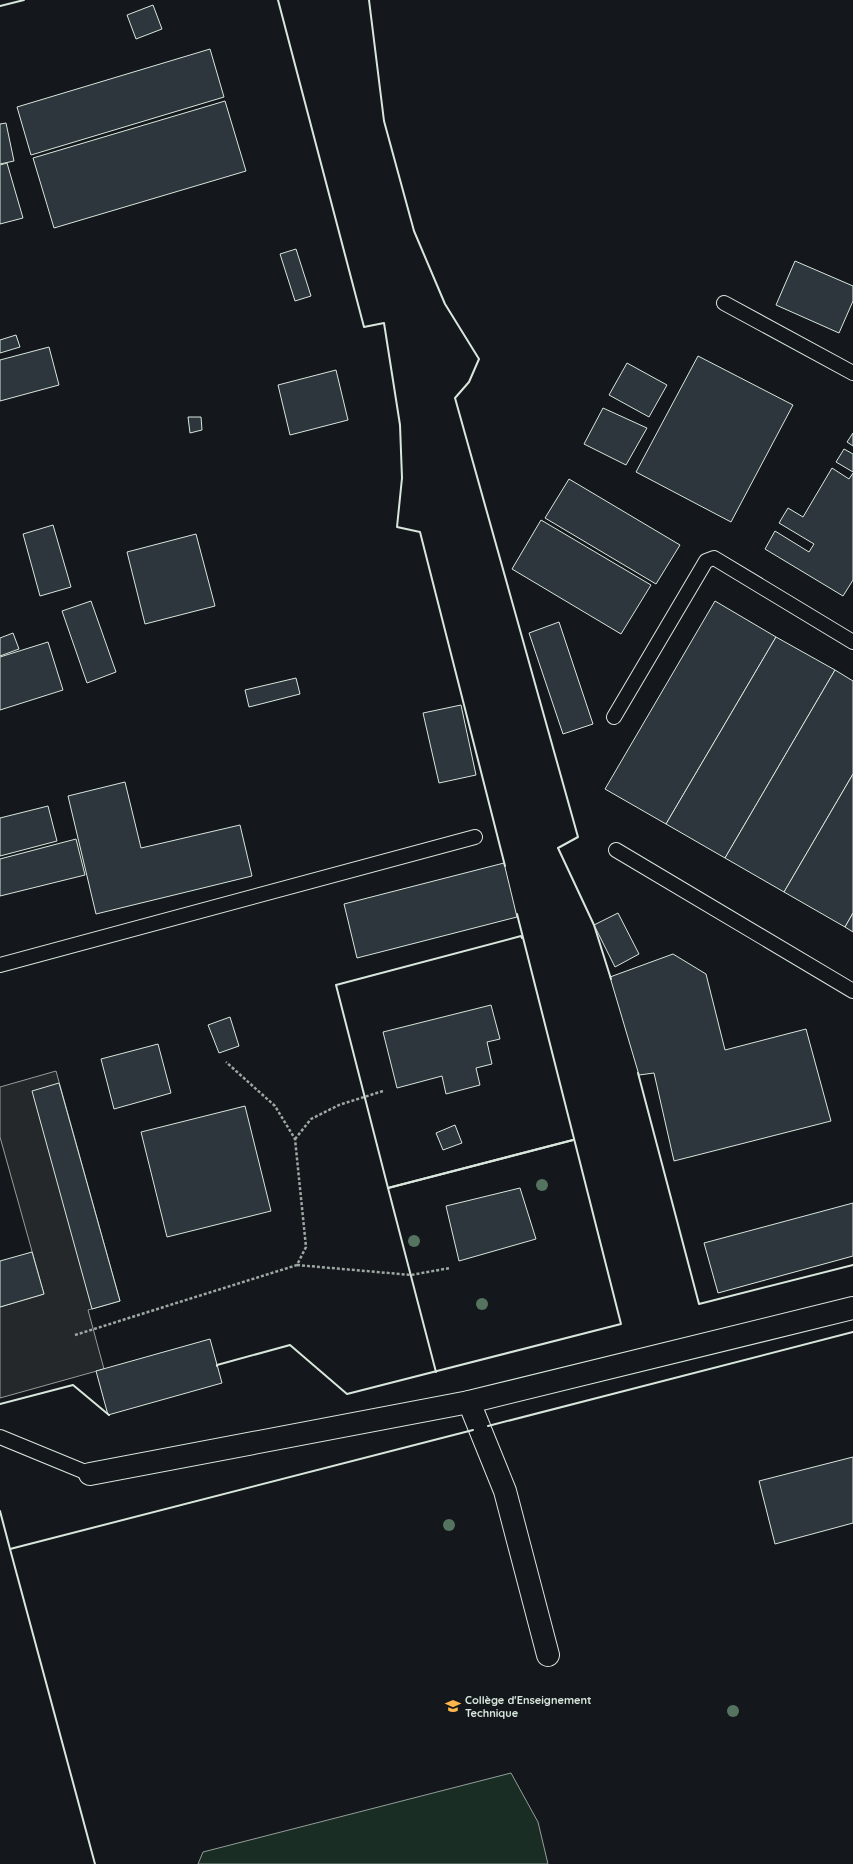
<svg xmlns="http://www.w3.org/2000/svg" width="853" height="1864" font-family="Quicksand,sans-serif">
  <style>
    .green { fill: #1a2d24; stroke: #939e99 }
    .parking { fill: #24282b; stroke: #939e99 }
    .building { fill: #2c363c; stroke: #d8e6dc }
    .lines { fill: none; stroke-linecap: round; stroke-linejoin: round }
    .service-casing { stroke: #d8e6dc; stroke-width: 16 }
    .minor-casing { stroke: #d8e6dc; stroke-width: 24 }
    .path { stroke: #9da8a2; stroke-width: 2.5; stroke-dasharray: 3 2; stroke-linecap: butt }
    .service { stroke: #14181c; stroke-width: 14 }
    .minor { stroke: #14181c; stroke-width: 22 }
    .wall { stroke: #d8e6dc; stroke-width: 2 }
    .tree { fill: #55745f }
    .labels { text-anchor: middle; stroke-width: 3; stroke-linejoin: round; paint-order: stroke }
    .poi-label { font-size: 11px; font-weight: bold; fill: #d8e6dc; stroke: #14181c; text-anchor: start }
  </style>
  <rect width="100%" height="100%" fill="#14181c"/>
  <!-- green -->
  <polygon class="green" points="511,1773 538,1822 548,1864 198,1864 203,1852"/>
  <!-- parking -->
  <polygon class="parking" points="56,1071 120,1301 88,1310 104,1369 0,1398 0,1307 44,1294 0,1137 0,1087"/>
  <!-- building -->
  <g class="building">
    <polygon points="153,5 162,29 136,39 127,15"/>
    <polygon points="210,49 224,97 31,155 17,107"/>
    <polygon points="225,101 246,171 54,228 33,158"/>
    <polygon points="6,123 14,161 0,164 0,124"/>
    <polygon points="7,163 23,218 0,224 0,165"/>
    <polygon points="296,249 311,296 295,301 280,254"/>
    <polygon points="795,261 853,286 853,301 839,333 776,305"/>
    <polygon points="16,335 20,347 0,353 0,340"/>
    <polygon points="49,347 59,385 0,401 0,360"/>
    <polygon points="698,356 793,405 731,522 636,472"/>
    <polygon points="627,363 667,385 649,417 609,395"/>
    <polygon points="336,370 348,420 290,435 278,385"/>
    <polygon points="603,408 647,428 626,465 584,444"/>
    <polygon points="188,417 201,417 202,430 190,433"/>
    <polygon points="853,433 853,446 847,442"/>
    <polygon points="844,449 853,454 853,472 836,462"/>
    <polygon points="832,468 849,479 853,473 853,580 843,596 765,549 775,531 809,552 814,544 779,523 788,508 803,517"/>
    <polygon points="569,479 680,545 656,584 545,518"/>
    <polygon points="541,520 651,585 621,634 512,569"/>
    <polygon points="53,525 71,587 40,596 23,534"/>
    <polygon points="196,534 215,606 145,624 127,552"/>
    <polygon points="91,601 116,672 87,683 62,611"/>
    <polygon points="715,601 776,637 666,824 605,789"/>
    <polygon points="559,622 593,724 563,734 529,633"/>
    <polygon points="13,633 19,649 0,656 0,638"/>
    <polygon points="776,637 835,670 725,858 666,824"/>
    <polygon points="48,642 63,690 0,710 0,657"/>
    <polygon points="835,670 853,681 853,774 784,892 725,858"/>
    <polygon points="296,678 300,694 249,707 245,690"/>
    <polygon points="461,705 476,775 439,783 423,713"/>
    <polygon points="853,774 853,913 845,927 784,892"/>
    <polygon points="125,782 141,848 240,825 252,876 96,914 68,796"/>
    <polygon points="48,806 57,841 0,856 0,818"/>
    <polygon points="76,839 85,875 0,896 0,859"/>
    <polygon points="504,863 517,917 357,958 344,904"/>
    <polygon points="618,913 639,954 615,967 594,925"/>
    <polygon points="853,913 853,932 845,927"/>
    <polygon points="673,954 706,974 725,1050 806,1029 831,1121 674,1161 654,1073 639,1075 610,977"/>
    <polygon points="491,1005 500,1039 487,1042 492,1064 476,1068 480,1085 446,1094 442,1076 397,1088 383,1032"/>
    <polygon points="230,1017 239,1046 219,1053 208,1025"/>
    <polygon points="158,1044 171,1093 114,1109 101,1059"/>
    <polygon points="59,1083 120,1301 92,1309 32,1091"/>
    <polygon points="245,1106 271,1211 167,1237 141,1132"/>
    <polygon points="455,1125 462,1143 443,1150 436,1133"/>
    <polygon points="520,1188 536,1239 459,1261 446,1206"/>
    <polygon points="853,1203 853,1256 718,1293 704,1243"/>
    <polygon points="32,1252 44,1294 0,1307 0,1261"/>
    <polygon points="210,1339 222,1383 108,1415 96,1371"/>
    <polygon points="853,1457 853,1523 775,1544 759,1481"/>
  </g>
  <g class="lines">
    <!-- service casing -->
    <g class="service-casing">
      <g id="service">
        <polyline points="724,303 853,373"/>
        <polyline points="614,717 706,561 714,558 853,642"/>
        <polyline points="616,850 853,991"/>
        <polyline points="0,965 475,837"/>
        <polyline points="0,1437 90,1474"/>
      </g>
    </g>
    <!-- minor casing -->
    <g class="minor-casing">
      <g id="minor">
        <polyline points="469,1402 505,1491 548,1655"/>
        <polyline points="90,1474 469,1402 853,1308"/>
      </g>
    </g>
    <!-- path -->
    <g class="path">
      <polyline points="295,1139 311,1119 339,1105 383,1091"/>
      <polyline points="297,1265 411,1275 450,1268"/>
      <polyline points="75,1335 297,1265 306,1247 295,1139 275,1106 226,1062"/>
    </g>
    <!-- service -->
    <use href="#service" class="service"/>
    <!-- minor -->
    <use href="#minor" class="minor"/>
    <!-- wall -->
    <g class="wall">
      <polyline points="278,0 364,327 384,323 400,425 402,478 397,527 420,532 505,866"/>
      <polyline points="369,0 384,121 414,231 445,304 479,359 469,382 455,398 578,837 558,848 594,925 611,979"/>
      <polyline points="0,6 24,0"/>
      <polyline points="522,938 521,936 336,985 388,1188 573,1140"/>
      <polyline points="638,1073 699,1304 853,1265"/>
      <polyline points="217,1366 217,1365 290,1345 347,1394 621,1324 517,914"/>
      <polyline points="436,1372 388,1188 573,1140"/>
      <polyline points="0,1404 73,1385 109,1415"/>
      <polyline points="488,1426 853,1332"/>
      <polyline points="0,1511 10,1549"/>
      <polyline points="95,1864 10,1549 473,1430"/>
    </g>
  </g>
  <!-- trees -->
  <g class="tree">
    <circle cx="542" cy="1185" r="6"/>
    <circle cx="414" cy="1241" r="6"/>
    <circle cx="482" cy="1304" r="6"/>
    <circle cx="449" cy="1525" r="6"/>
    <circle cx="733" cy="1711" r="6"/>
  </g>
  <!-- icons -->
  <defs>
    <g id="school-bare" transform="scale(1.2)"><path d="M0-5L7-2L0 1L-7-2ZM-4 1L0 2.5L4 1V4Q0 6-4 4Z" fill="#ffb74d" stroke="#14181c" stroke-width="2.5" paint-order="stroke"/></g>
  </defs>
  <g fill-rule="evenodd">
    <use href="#school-bare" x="453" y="1706"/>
  </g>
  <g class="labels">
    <!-- poi labels -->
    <g class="poi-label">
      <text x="465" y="1704">Collège d'Enseignement<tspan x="465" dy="13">Technique</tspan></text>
    </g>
  </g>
</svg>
